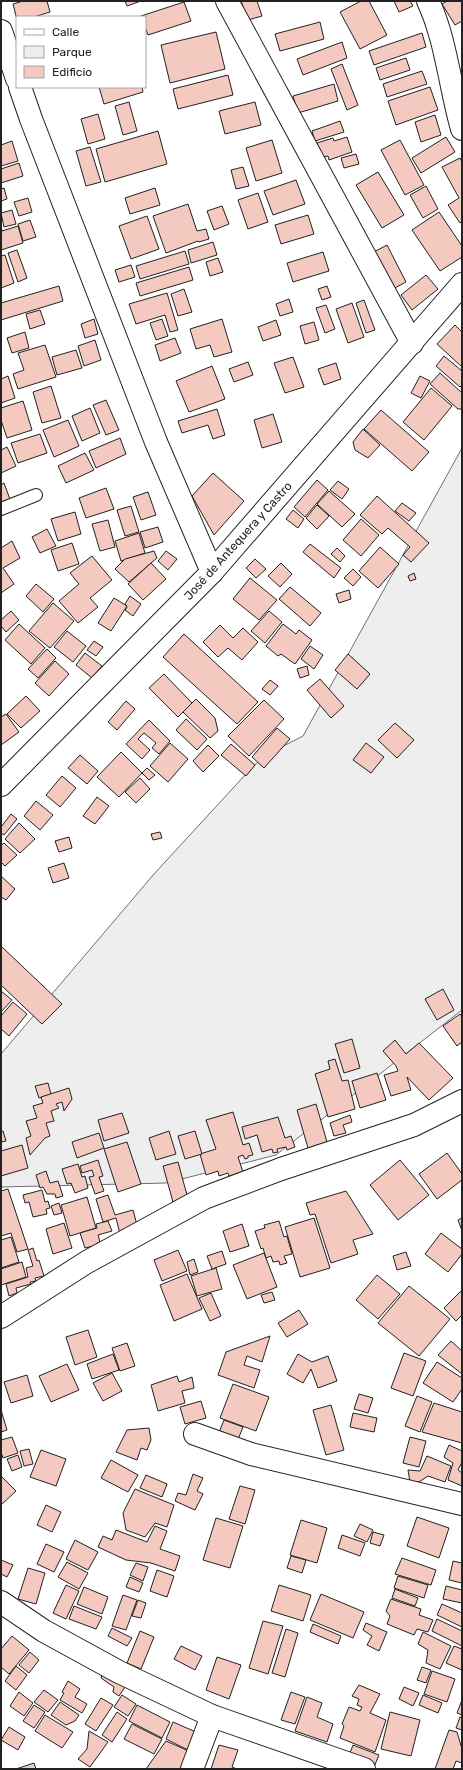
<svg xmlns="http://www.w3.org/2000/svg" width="463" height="1770" font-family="Rubik,sans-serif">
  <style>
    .green { fill: #eee; stroke: #6f6f6f }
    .building { fill: #f3c9c0; stroke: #222 }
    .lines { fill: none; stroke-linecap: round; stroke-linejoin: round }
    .service-casing { stroke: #222; stroke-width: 14 }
    .minor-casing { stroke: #222; stroke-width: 24 }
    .service { stroke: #fff; stroke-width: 12 }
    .minor { stroke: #fff; stroke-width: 22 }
    .labels { text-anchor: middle; stroke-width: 3; stroke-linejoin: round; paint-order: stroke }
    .street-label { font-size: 12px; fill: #222; stroke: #fff }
  </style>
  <rect width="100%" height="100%" fill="#fff"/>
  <!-- green -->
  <polygon class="green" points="462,448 462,1010 276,1155 166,1183 1,1187 1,1054 154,874 246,774 264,756 303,736"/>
  <!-- building -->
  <g class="building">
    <polygon points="23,1 47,1 50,12 34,17 17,17 17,20 13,4"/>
    <polygon points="125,1 141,1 127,6"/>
    <polygon points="241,1 257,1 262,16 248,20"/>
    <polygon points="361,1 369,1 387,35 360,49 340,12"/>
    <polygon points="394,1 410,1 413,6 399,12"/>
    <polygon points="447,1 462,1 462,21 455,25 442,4"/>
    <polygon points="184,2 191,21 148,35 145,27 145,17 141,16"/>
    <polygon points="320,22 324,39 280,51 275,34"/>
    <polygon points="216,32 225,69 170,83 161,45"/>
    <polygon points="422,33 426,47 374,65 369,51"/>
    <polygon points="342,42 347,58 303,75 297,59"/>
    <polygon points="406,58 410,70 380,80 376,68"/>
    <polygon points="342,64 358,105 347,110 331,69"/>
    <polygon points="422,71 427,84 387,97 383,84"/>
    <polygon points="228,75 233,95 178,109 173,89"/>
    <polygon points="334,84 338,101 298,113 293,96"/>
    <polygon points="99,87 142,87 143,92 104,104"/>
    <polygon points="430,87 438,110 396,125 388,101"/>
    <polygon points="129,102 137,131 123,135 115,106"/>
    <polygon points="255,102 261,125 225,134 219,111"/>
    <polygon points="98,114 105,139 88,144 81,119"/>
    <polygon points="435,115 441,135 421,142 415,122"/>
    <polygon points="340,121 344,132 315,141 312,131"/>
    <polygon points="158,131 167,164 105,182 96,149"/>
    <polygon points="347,137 352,152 329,160 328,156 322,157 317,143 333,138 334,141"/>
    <polygon points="446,137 455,152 421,173 412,158"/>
    <polygon points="272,140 282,173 256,181 246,148"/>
    <polygon points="400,140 424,185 405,195 381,150"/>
    <polygon points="12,141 18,161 1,166 1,145"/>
    <polygon points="90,147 101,182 86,186 76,151"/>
    <polygon points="356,154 359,164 344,168 341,158"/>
    <polygon points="460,158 462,162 462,221 460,223 448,205 459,198 442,167"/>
    <polygon points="19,163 23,176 1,183 1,169"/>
    <polygon points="243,167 249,186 236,189 231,170"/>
    <polygon points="378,172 404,215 382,228 356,185"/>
    <polygon points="296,180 305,204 273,215 264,191"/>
    <polygon points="426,186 438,209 423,218 410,195"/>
    <polygon points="4,188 7,199 1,201 1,189"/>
    <polygon points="155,188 160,205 130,214 125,198"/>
    <polygon points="258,193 268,222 248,229 238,200"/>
    <polygon points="28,198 32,212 19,216 14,202"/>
    <polygon points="188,204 197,231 206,229 209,239 199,242 198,241 166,253 153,216"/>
    <polygon points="222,206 229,224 214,230 207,211"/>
    <polygon points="12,210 16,224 4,227 1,213"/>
    <polygon points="439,212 462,246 462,257 440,271 412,230"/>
    <polygon points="308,215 314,234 281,244 275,225"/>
    <polygon points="147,216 159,249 131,259 119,226"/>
    <polygon points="30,220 36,237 23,241 18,224"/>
    <polygon points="1,225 2,231 18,226 23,243 1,250"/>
    <polygon points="213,242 217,255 191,263 188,250"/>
    <polygon points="387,245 406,282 391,290 372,253"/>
    <polygon points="17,250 27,278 18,282 8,253"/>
    <polygon points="185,251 189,264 140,279 136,266"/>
    <polygon points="323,252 329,271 293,282 287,263"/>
    <polygon points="5,255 14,283 1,288 1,256"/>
    <polygon points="218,258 223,272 210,276 206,262"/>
    <polygon points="131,265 135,277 119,282 115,270"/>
    <polygon points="189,267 193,280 140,296 136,283"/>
    <polygon points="426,275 438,289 412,310 401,295"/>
    <polygon points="59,286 63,301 1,320 1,303"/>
    <polygon points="327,286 331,297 322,300 318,289"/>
    <polygon points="184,289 192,312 178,316 171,294"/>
    <polygon points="167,293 178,330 170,332 165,315 136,324 129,304"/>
    <polygon points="289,299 293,312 280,316 276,304"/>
    <polygon points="364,300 375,330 366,333 356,303"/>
    <polygon points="352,303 364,337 348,343 336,309"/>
    <polygon points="326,305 335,329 325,333 316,308"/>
    <polygon points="40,310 45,324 30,329 26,314"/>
    <polygon points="94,319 98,334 85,338 81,324"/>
    <polygon points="162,319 168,336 156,340 150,323"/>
    <polygon points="222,319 232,352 214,357 210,345 196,349 190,329"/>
    <polygon points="276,320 281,335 263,341 258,327"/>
    <polygon points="314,322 319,340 305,344 300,326"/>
    <polygon points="455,325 462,332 462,367 437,344"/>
    <polygon points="25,332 29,348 12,353 7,338"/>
    <polygon points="175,338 181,353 160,361 155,345"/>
    <polygon points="95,340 101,360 84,366 78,346"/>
    <polygon points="45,345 56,377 18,389 13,374 24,370 18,353"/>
    <polygon points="76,350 82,368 57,375 52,357"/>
    <polygon points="444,356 462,371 462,385 460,387 436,366"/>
    <polygon points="293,357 304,387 285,393 274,363"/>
    <polygon points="248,362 253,375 234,382 229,369"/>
    <polygon points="336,363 341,379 324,385 318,369"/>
    <polygon points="212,366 225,399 189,412 176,381"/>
    <polygon points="440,373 462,393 462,409 458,409 430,384"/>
    <polygon points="8,376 15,398 1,403 1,379"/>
    <polygon points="420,376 430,381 421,398 411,393"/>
    <polygon points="51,386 61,418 42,423 33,392"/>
    <polygon points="431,388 452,406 424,440 403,422"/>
    <polygon points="106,400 119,430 106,435 93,405"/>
    <polygon points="23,401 32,430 7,438 1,420 1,408"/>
    <polygon points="90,408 100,433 82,441 72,416"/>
    <polygon points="217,409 225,435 213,439 208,425 182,433 178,421"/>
    <polygon points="381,410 429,452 412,471 364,429"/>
    <polygon points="273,414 282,442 262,448 254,420"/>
    <polygon points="68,420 79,446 54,457 43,430"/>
    <polygon points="363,429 380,445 368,458 355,450 353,442"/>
    <polygon points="40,434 47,453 18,463 11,443"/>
    <polygon points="120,438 126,454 96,468 89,451"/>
    <polygon points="7,447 16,466 1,473 1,450"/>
    <polygon points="85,453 94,470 66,483 58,466"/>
    <polygon points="213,473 244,501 214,535 192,496"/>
    <polygon points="317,480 328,490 305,517 294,507"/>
    <polygon points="338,481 349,489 342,499 330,490"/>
    <polygon points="4,483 11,502 1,506 1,485"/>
    <polygon points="106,488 114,509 86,518 79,498"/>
    <polygon points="329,491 355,514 342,527 317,504"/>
    <polygon points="148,492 156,515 141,520 133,497"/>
    <polygon points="377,496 429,543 411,562 403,555 410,547 388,528 382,534 360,515"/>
    <polygon points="402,503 416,513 409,521 395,511"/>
    <polygon points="317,505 329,516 317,529 306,518"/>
    <polygon points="131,506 139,532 125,536 117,510"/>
    <polygon points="293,510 304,519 298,528 286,519"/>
    <polygon points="75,512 81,534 58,541 51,519"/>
    <polygon points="361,519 379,535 361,556 343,540"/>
    <polygon points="108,520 115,547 100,551 92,524"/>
    <polygon points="158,527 163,542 145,548 140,532"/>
    <polygon points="47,529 56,546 40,553 32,537"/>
    <polygon points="139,533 145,553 121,561 115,541"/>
    <polygon points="12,541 20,558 3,568 14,584 1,593 1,548"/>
    <polygon points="72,543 79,564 58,571 51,550"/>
    <polygon points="310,544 341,568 334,578 303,552"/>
    <polygon points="380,547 399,564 378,588 359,571"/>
    <polygon points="337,548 345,556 340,562 331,554"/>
    <polygon points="154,551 157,558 129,582 115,569 125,559"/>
    <polygon points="166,551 177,559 168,570 158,561"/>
    <polygon points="92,556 112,580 90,598 98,607 78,623 59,601 79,584 70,573"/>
    <polygon points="255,559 266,569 256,578 246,568"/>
    <polygon points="151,563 166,579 143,600 128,584"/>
    <polygon points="281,563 292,574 280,587 268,576"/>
    <polygon points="353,569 361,577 353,586 344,578"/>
    <polygon points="414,573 416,579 410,581 408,576"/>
    <polygon points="250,578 277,600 259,620 233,599"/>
    <polygon points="36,584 54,599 43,612 26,596"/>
    <polygon points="290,587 321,613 310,626 279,599"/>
    <polygon points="349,590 351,599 339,603 336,594"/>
    <polygon points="130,596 141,604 133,616 125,610 127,607 125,604"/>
    <polygon points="114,598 127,606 111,631 98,623"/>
    <polygon points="53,603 74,621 50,648 29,631"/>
    <polygon points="11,611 19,620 6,632 1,626 1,620"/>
    <polygon points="269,611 282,622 265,643 251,631"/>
    <polygon points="19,624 45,648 31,664 5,640"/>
    <polygon points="283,624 296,634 299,630 312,640 295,664 281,654 278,656 266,646"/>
    <polygon points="220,625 233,638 243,628 258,642 242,660 228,648 218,657 203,642"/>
    <polygon points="67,631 86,646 73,662 54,647"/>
    <polygon points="184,634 258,702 237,724 163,657"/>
    <polygon points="94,641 103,647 96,656 87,650"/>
    <polygon points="310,646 323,655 314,669 301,659"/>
    <polygon points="47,649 56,658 38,678 28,669"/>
    <polygon points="85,653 102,666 92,678 76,665"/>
    <polygon points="348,654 370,674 357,689 335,670"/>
    <polygon points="55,661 69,674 49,696 35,683"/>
    <polygon points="307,666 309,675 300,678 297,669"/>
    <polygon points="164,674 192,703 178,717 149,688"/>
    <polygon points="320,679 344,706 331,718 307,690"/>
    <polygon points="270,680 278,686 270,695 262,689"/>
    <polygon points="26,696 40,711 21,728 7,714"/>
    <polygon points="196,699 215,718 218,731 210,738 183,712"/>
    <polygon points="264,700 284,719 249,756 228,736"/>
    <polygon points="126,701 135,709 117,730 108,722"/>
    <polygon points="6,714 19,732 1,745 1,717"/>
    <polygon points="186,719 207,739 197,750 176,730"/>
    <polygon points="149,720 170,741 159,754 152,748 156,743 144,733 138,739 150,750 142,759 126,744"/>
    <polygon points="395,723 414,740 397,758 378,740"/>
    <polygon points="277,728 290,739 264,768 252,757"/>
    <polygon points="170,743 188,759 168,782 150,766"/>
    <polygon points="366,743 384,757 371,773 353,760"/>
    <polygon points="231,744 255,765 246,776 221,755"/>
    <polygon points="208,745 219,756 203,772 193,761"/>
    <polygon points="121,752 142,773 119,797 97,777"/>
    <polygon points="80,755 98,771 87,784 68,768"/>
    <polygon points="147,768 155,775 149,780 142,773"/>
    <polygon points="62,776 76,788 60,807 46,795"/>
    <polygon points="140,778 150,789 136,803 125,792"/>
    <polygon points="97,797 109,806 95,824 83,816"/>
    <polygon points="36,801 53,815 40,830 24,816"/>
    <polygon points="11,814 17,819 4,835 1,833 1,827"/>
    <polygon points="19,823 35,839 20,853 5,839"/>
    <polygon points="160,832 162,838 153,840 151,834"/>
    <polygon points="69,837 72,848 59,852 55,841"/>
    <polygon points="4,843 17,855 5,866 1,862 1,845"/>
    <polygon points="64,863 69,878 53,883 48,868"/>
    <polygon points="1,876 15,889 6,900 1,897"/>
    <polygon points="1,946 62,1004 42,1024 1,985"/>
    <polygon points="443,989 454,1010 437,1020 425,999"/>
    <polygon points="1,991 12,1000 1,1012"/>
    <polygon points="13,1002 27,1014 9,1036 1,1029 1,1016"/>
    <polygon points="460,1014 462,1017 462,1042 457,1046 443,1026"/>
    <polygon points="352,1039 360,1068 344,1073 335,1044"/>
    <polygon points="395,1040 406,1054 419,1043 453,1078 429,1100 407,1077 411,1090 391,1096 384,1075 398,1071 396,1066 383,1051"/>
    <polygon points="335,1059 342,1081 348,1080 355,1109 328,1117 315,1074 330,1069 328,1061"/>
    <polygon points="377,1073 386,1100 360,1108 352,1081"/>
    <polygon points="48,1083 51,1094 39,1098 35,1086"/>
    <polygon points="69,1088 72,1099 64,1111 62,1102 56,1104 59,1108 51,1111 54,1121 46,1123 50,1136 45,1138 30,1155 26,1138 31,1136 26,1121 37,1118 33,1106 43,1103 41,1097"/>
    <polygon points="316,1104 327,1142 308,1148 297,1110"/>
    <polygon points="233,1112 243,1145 249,1143 253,1155 248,1156 248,1158 245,1159 243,1155 238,1157 243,1172 229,1176 228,1173 219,1176 218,1171 206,1175 200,1154 216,1149 206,1120"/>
    <polygon points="122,1113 129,1133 104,1141 98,1120"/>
    <polygon points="350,1115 352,1122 343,1125 346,1133 334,1136 330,1123"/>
    <polygon points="278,1117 285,1138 291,1136 295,1147 287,1150 286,1147 277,1149 278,1152 273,1153 272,1149 262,1152 257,1135 245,1139 242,1127"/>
    <polygon points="3,1131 6,1141 1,1142 1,1132"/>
    <polygon points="169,1131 176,1154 156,1160 149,1138"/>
    <polygon points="195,1131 202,1154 185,1159 178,1136"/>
    <polygon points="99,1133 104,1148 77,1158 72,1142"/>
    <polygon points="127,1142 141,1184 118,1192 104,1149"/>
    <polygon points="22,1145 28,1168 1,1176 1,1151"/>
    <polygon points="447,1153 462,1174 462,1180 437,1199 419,1174"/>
    <polygon points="98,1160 103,1176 99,1177 104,1191 95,1194 89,1177 94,1176 92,1170 82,1173 80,1166"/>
    <polygon points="400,1160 429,1195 398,1220 370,1185"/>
    <polygon points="178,1162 187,1195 173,1202 163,1166"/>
    <polygon points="78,1164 82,1177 85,1176 88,1188 75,1193 71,1183 67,1184 62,1169"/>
    <polygon points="46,1171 50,1183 58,1181 63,1196 56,1198 55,1194 47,1194 43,1187 40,1188 36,1175"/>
    <polygon points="8,1189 28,1249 17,1252 11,1233 1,1236 1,1191"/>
    <polygon points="42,1190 45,1202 48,1201 50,1208 46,1209 47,1214 33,1217 29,1202 25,1203 23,1195"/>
    <polygon points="346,1191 373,1234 353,1240 358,1254 331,1263 315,1214 310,1215 306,1203"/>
    <polygon points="108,1195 115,1215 133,1210 138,1229 120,1234 116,1218 103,1222 96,1199"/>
    <polygon points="87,1197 96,1228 70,1236 61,1205"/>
    <polygon points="59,1203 62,1213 54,1215 51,1206"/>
    <polygon points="314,1218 330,1268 300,1277 285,1227"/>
    <polygon points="462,1218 462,1231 458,1220"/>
    <polygon points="108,1221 112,1231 98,1235 100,1242 97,1243 97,1245 85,1248 80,1233 97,1228 96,1224"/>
    <polygon points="279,1221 284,1237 287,1236 292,1254 284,1256 287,1263 280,1265 279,1261 273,1262 271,1256 266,1258 263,1248 261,1249 255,1231 265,1228 264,1225"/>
    <polygon points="64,1223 72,1248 53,1254 46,1229"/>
    <polygon points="242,1224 249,1246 230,1252 223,1231"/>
    <polygon points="441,1233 462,1249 462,1254 448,1272 425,1254"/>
    <polygon points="11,1237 19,1262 1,1268 1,1240"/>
    <polygon points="33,1248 37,1261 39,1260 44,1276 35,1278 36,1281 30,1282 31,1284 16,1288 17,1293 9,1296 6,1284 28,1277 26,1268 33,1266 28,1250"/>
    <polygon points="178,1250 187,1271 162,1281 154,1260"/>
    <polygon points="222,1251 226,1264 212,1269 207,1256"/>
    <polygon points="406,1252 411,1266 397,1270 393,1256"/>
    <polygon points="264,1253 277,1287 247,1299 233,1265"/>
    <polygon points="194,1259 198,1272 190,1275 187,1262"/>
    <polygon points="22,1262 26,1277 1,1285 1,1269"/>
    <polygon points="216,1268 222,1289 197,1296 191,1276"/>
    <polygon points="187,1274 202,1309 174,1321 160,1285"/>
    <polygon points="377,1275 400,1294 378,1319 356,1300"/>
    <polygon points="409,1286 450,1319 419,1356 378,1323"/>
    <polygon points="462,1290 462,1315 456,1321 444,1308"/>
    <polygon points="272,1292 275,1300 264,1303 261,1295"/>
    <polygon points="211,1293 221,1316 210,1321 199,1298"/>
    <polygon points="299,1310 308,1324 287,1337 278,1323"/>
    <polygon points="88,1330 97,1357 75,1365 66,1337"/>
    <polygon points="270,1336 262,1362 247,1356 244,1365 260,1370 254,1388 218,1375 226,1352"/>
    <polygon points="451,1341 462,1351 462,1374 438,1355"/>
    <polygon points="127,1343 135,1366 120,1371 112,1348"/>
    <polygon points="404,1353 426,1361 413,1396 391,1388"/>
    <polygon points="113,1354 119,1370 92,1379 87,1364"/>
    <polygon points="298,1354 312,1362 328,1356 337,1381 318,1388 311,1369 303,1383 287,1374"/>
    <polygon points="437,1362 462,1378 462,1389 453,1402 423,1383"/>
    <polygon points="67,1364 79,1390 51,1402 39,1376"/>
    <polygon points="112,1373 122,1391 103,1401 93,1383"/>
    <polygon points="27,1375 33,1396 11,1403 4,1382"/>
    <polygon points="177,1376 179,1382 192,1377 194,1388 182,1391 185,1403 158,1411 151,1385"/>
    <polygon points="233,1384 269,1397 256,1431 220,1418"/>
    <polygon points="359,1394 373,1398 368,1413 354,1409"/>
    <polygon points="417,1396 432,1402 420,1432 405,1426"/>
    <polygon points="201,1401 206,1418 185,1424 180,1407"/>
    <polygon points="434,1403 462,1412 462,1443 422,1432"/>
    <polygon points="331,1405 344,1450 326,1455 313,1410"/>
    <polygon points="1,1410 7,1430 1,1432"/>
    <polygon points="353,1413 377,1418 374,1432 350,1427"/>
    <polygon points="224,1420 243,1427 235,1447 216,1440"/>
    <polygon points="149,1428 151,1440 147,1450 141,1448 137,1460 116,1452 127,1430"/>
    <polygon points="12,1437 18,1453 3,1458 1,1452 1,1440"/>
    <polygon points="410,1437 426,1441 419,1467 403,1463"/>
    <polygon points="449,1445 462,1451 462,1462 458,1470 462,1473 462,1486 448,1480 453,1463 444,1457"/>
    <polygon points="29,1449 33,1464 24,1466 20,1451"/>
    <polygon points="41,1450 66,1459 56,1486 30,1477"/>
    <polygon points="18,1455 22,1467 12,1471 7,1459"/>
    <polygon points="427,1456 451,1466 445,1482 428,1476 419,1482 410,1482 408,1470 420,1471"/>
    <polygon points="111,1460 138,1475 128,1492 101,1478"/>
    <polygon points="193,1474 203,1478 197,1491 203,1494 195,1510 175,1501 178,1493 186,1495"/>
    <polygon points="146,1475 167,1484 162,1497 140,1488"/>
    <polygon points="1,1476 16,1491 1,1505"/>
    <polygon points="240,1486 255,1490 245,1524 229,1519"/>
    <polygon points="135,1489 174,1505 167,1527 155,1523 145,1537 126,1530 123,1513"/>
    <polygon points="46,1505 61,1512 52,1532 37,1525"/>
    <polygon points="417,1517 449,1528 439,1558 407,1546"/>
    <polygon points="216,1518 243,1526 230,1568 203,1560"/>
    <polygon points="301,1520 327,1528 317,1563 290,1555"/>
    <polygon points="360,1524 373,1530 367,1542 354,1536"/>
    <polygon points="155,1526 167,1531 160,1549 180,1556 175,1571 151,1563 126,1560 98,1547 103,1536 112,1540 116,1530 147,1542"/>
    <polygon points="373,1532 384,1535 380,1546 370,1543"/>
    <polygon points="342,1535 365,1543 360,1556 338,1548"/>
    <polygon points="75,1540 98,1552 88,1570 66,1559"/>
    <polygon points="46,1544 64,1552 54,1572 37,1564"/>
    <polygon points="291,1556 306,1560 302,1573 287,1568"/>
    <polygon points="402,1558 436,1570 431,1585 395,1574"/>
    <polygon points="1,1560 13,1565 7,1577 1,1574"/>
    <polygon points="453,1561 462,1563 462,1583 449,1580"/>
    <polygon points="67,1562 88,1573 79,1589 58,1577"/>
    <polygon points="136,1563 148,1567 143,1581 130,1575"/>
    <polygon points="28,1568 45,1573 36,1604 18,1599"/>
    <polygon points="157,1570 174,1576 167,1597 150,1591"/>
    <polygon points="398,1576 428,1585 424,1598 394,1588"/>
    <polygon points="130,1577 143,1583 139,1592 126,1587"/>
    <polygon points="66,1585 79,1591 66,1619 53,1613"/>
    <polygon points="279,1585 311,1595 303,1621 271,1611"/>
    <polygon points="446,1586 462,1590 462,1603 443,1599"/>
    <polygon points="84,1587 108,1597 102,1614 77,1604"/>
    <polygon points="395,1589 418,1598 415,1606 392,1598"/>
    <polygon points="321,1594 364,1612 353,1638 310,1620"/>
    <polygon points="123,1595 137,1600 126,1630 112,1626"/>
    <polygon points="391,1599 421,1609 419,1615 433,1620 428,1632 417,1629 414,1635 387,1624 390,1616 386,1611"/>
    <polygon points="138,1600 146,1603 141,1618 132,1616"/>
    <polygon points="442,1604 462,1613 462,1627 437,1615"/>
    <polygon points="74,1606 102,1617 96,1629 69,1619"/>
    <polygon points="437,1619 462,1631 462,1646 432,1631"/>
    <polygon points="263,1621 283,1626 268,1674 249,1668"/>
    <polygon points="366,1623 387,1632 379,1651 367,1645 372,1636 363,1630"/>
    <polygon points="313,1624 341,1636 338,1644 310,1632"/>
    <polygon points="112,1628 132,1638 127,1646 108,1636"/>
    <polygon points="286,1629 298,1633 285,1677 272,1673"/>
    <polygon points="140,1631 154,1637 141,1669 127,1663"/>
    <polygon points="423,1632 451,1646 440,1669 426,1663 428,1650 418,1644"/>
    <polygon points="12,1636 29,1650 9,1674 1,1667 1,1649"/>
    <polygon points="181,1646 202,1656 195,1670 174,1659"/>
    <polygon points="454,1646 462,1649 462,1670 446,1663"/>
    <polygon points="30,1652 39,1660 29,1673 19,1665"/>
    <polygon points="217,1657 241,1665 229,1699 206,1690"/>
    <polygon points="16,1666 27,1675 16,1690 5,1681"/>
    <polygon points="422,1667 431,1670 426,1683 417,1680"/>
    <polygon points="432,1671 455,1679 447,1702 424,1694"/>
    <polygon points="102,1675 125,1687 119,1696 113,1692 114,1687 101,1678"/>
    <polygon points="68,1681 80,1689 75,1697 87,1704 82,1713 60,1700 64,1693 62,1692"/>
    <polygon points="359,1685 380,1694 370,1713 386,1720 375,1752 340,1738 344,1726 342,1724 349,1707 360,1711 362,1707 357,1705 359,1699 352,1696"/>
    <polygon points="404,1687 419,1693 413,1706 399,1699"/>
    <polygon points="44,1690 58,1700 48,1712 34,1702"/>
    <polygon points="19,1692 33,1703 24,1716 10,1706"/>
    <polygon points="291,1692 305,1697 295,1724 281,1720"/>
    <polygon points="122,1695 136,1704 128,1716 114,1707"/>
    <polygon points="423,1695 442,1703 438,1713 419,1705"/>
    <polygon points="307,1697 322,1703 317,1717 333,1724 327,1742 295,1731"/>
    <polygon points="101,1698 113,1705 96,1731 85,1724"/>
    <polygon points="462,1700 462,1715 457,1713"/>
    <polygon points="60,1702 79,1715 75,1721 66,1725 51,1715"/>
    <polygon points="34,1705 45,1712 34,1728 23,1721"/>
    <polygon points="137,1705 170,1722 162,1738 129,1721"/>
    <polygon points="117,1712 127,1719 112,1742 102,1735"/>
    <polygon points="390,1712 420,1720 411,1756 381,1749"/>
    <polygon points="45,1715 73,1732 62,1748 35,1731"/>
    <polygon points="460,1717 462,1718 462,1730 456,1728"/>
    <polygon points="173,1722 196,1732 188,1750 166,1739"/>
    <polygon points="132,1724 162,1739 154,1754 124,1739"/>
    <polygon points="9,1727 25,1737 18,1750 1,1740"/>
    <polygon points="449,1730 457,1732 462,1749 462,1763 456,1761 453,1769 435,1769"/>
    <polygon points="89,1731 108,1742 90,1767 78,1759 87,1749"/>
    <polygon points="166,1741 191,1752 182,1769 146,1769"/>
    <polygon points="219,1745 238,1750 232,1767 237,1769 211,1769"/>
    <polygon points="353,1745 379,1755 374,1767 348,1758"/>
    <polygon points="34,1763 36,1769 16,1769"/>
  </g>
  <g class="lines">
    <!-- service casing -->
    <g class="service-casing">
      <polyline id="service" points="1,509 36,495"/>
    </g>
    <!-- minor casing -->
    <g class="minor-casing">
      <g id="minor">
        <polyline points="227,1 412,343"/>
        <path d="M428 1C446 39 450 87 462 129"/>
        <polyline points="1,31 17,79"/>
        <polyline points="20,87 31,119 156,442 212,572"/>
        <polyline points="1,785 212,572 462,284"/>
        <polyline points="1,1317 87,1262 204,1198 281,1169 414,1125 462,1101"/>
        <polyline points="195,1434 251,1454 462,1504"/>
        <polyline points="1,1602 44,1631 119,1672 212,1716 364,1769"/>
        <polyline points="192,1769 212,1716"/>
      </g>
    </g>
    <!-- service -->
    <use href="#service" class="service"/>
    <!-- minor -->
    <use href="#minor" class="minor"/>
  </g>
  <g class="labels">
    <!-- street labels -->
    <g class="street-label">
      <text transform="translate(238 541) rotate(-48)" y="4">José de Antequera y Castro</text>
    </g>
  </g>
  <!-- border -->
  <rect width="463" height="1770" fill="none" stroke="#222222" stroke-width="4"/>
  <!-- legend -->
  <rect x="16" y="16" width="130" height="72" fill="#ffffff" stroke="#a7a7a7"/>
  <rect x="24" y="29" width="20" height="6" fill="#ffffff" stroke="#a7a7a7"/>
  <text x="52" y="36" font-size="12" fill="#222222">Calle</text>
  <rect x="24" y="46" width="20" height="12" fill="#eeeeee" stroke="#a7a7a7"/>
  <text x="52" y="56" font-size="12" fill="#222222">Parque</text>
  <rect x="24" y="66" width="20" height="12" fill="#f3c9c0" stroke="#a7a7a7"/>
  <text x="52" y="76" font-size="12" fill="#222222">Edificio</text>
</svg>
